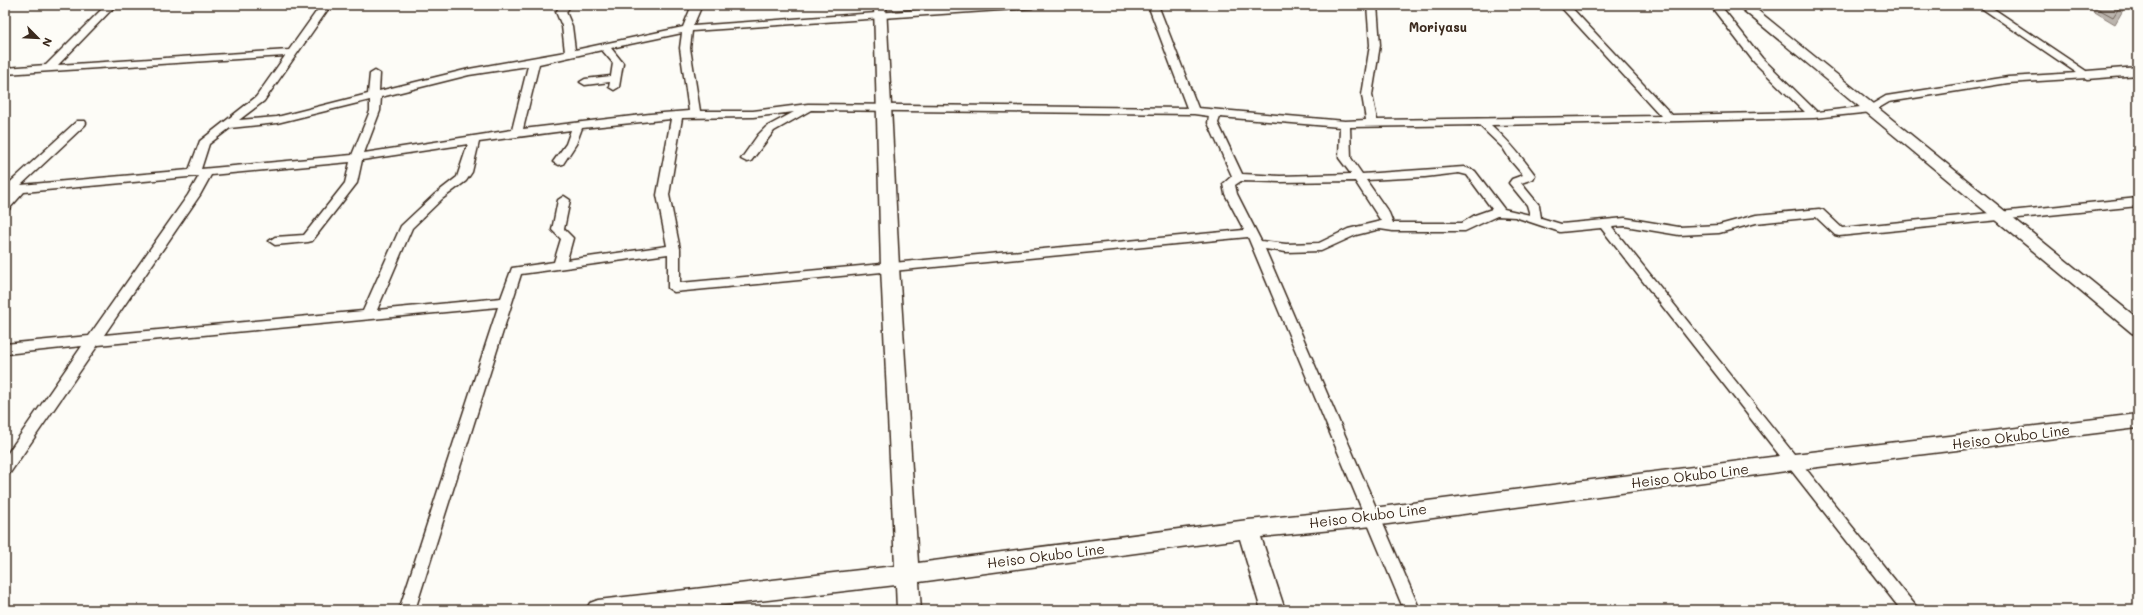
<svg xmlns="http://www.w3.org/2000/svg" width="2143" height="615" font-family="Mali,sans-serif">
  <style>
    .water { fill: #bbb4ad; stroke: #887d74 }
    .lines { fill: none; stroke-linecap: round; stroke-linejoin: round }
    .shore { stroke: #6e6157; stroke-width: 1 }
    .street-casing { stroke: #3b2a1e; stroke-width: 3 }
    .secondary-casing { stroke: #3b2a1e; stroke-width: 3 }
    .street { fill: #fdfcf7; fill-rule: evenodd }
    .secondary { fill: #fdfcf7; fill-rule: evenodd }
    .labels { text-anchor: middle; stroke-width: 4; stroke-linejoin: round; paint-order: stroke }
    .far-quarter-label { font-size: 13px; font-weight: bold; fill: #3b2a1e; stroke: #fdfcf7 }
    .street-label { font-size: 14px; fill: #3b2a1e; stroke: #fdfcf7 }
  </style>
  <rect width="100%" height="100%" fill="#fdfcf7"/>
  <filter id="ink" filterUnits="userSpaceOnUse"><feTurbulence type="fractalNoise" baseFrequency=".025" numOctaves="2"/><feDisplacementMap in="SourceGraphic" scale="8" xChannelSelector="R" yChannelSelector="G"/><feConvolveMatrix kernelMatrix="1 2 1 2 8 2 1 2 1" color-interpolation-filters="sRGB"/></filter>
  <g filter="url(#ink)">
    <!-- water -->
    <polygon class="water" points="2083,5 2126,5 2115,24"/>
    <g class="lines">
      <!-- shore -->
      <polyline class="shore" points="2091,5 2113,17 2121,5"/>
      <!-- street casing -->
      <g class="street-casing">
        <path id="street" d="M106 5H116L58 65 289 50 321 5H331L264 101 239 120 277 117 368 94 370 74 375 71 380 74 379 91 469 69 565 52 562 26 556 12 561 5H571L566 12 572 26 575 50 683 27 692 5H702L693 26 988 5H1037L1032 8 692 31 690 48 700 111H753L808 104 1187 108 1148 5H1158L1198 108 1345 121 1366 120 1362 95 1370 45 1367 5H1377L1380 45 1372 95 1377 120 1661 116 1559 5H1569L1672 115 1805 112 1754 62 1710 5H1720L1762 58 1817 112 1869 106 1886 96 2008 77 2077 73 1977 5H1988L2092 75 2087 78 2008 83 1889 102 1872 112 1814 118 1491 125C1508 140 1522 157 1535 175L1533 179 1521 183 1539 205 1541 218 1561 224 1625 218 1679 227 1719 225 1756 215 1819 209 1823 210 1842 228 2138 198V206L1839 236 1835 235 1816 217 1756 223 1719 233 1679 235 1625 226 1612 227 1919 610H1901L1601 228 1560 232 1515 217 1497 216 1465 231H1393L1380 229 1356 235 1321 251 1286 252 1265 249 1420 610H1404L1248 237 674 292 668 288V254L521 274 415 610H399L498 307 98 345 10 473 5 475V457L82 346 5 354V344L89 336 188 195 199 176 24 192 9 209 5 210V199L10 193H5V187L77 121H85L86 123 85 125 21 185 189 170 200 141 256 97 285 56 5 74V68L46 65ZM682 33 680 48 689 111 650 114 523 129 539 64 602 50 613 63 611 76 585 79 580 82 585 85 610 82 609 87 614 90 619 87 623 63 611 48ZM528 66 512 130 364 153 380 111 381 97 469 75ZM370 100V111L352 155 201 169 209 144 230 128 277 123ZM811 110 1194 114 1209 116 1208 123 1232 176 1223 184 1225 194 1244 230 680 283V249L669 195 682 118 753 117 794 112 766 127 758 135 741 159 747 162 751 161 774 131ZM1220 117 1340 127 1339 158 1351 174 1280 176 1242 174 1218 123ZM671 119 657 195 667 246 567 260 573 238 564 229 570 200 564 196 558 200 552 230 561 239 554 262 512 268 501 298 377 310 412 228 442 199 466 181 472 172 479 142 571 130 566 144 553 162 559 165 563 164 576 144 582 128ZM1479 125 1503 148 1511 161 1523 175 1512 179 1509 183 1527 205 1530 215 1504 209 1475 171 1464 167 1362 174 1351 158 1350 127ZM468 144 457 177 434 195 401 226 363 311 104 335 200 195 211 175 350 162 345 183 304 235 275 237 269 241 275 245 308 242 312 241 357 183 362 160ZM1459 173 1467 175 1492 209 1475 215 1462 223H1393L1389 213 1366 180 1425 177ZM1241 181 1280 182 1355 181 1381 221 1348 229 1319 243 1286 244 1261 241 1237 194 1235 185Z"/>
      </g>
      <!-- secondary casing -->
      <g class="secondary-casing">
        <g id="secondary">
          <polygon points="874,5 886,5 899,267 918,563 1248,520 1373,508 1794,454 2138,414 2138,428 1794,470 1373,526 1261,537 1285,610 1261,610 1240,539 919,582 921,610 897,610 896,585 682,610 586,610 590,603 598,600 895,566 881,267"/>
          <polygon points="1737,5 1751,5 2138,319 2138,335 2132,333"/>
          <polygon points="2138,67 2138,75 2087,79 2080,75 2087,71"/>
        </g>
      </g>
      <!-- street -->
      <use href="#street" class="street"/>
      <!-- secondary -->
      <use href="#secondary" class="secondary"/>
    </g>
  </g>
  <g class="labels">
    <!-- far-quarter labels -->
    <g class="far-quarter-label">
      <text x="1438" y="32">Moriyasu</text>
    </g>
    <!-- street labels -->
    <g class="street-label">
      <text transform="translate(2011 437) rotate(-7)" y="5">Heiso Okubo Line</text>
      <text transform="translate(1690 476) rotate(-7)" y="5">Heiso Okubo Line</text>
      <text transform="translate(1368 516) rotate(-7)" y="5">Heiso Okubo Line</text>
      <text transform="translate(1046 556) rotate(-7)" y="5">Heiso Okubo Line</text>
    </g>
  </g>
  <!-- margin -->
  <rect width="2143" height="615" fill="none" stroke="#fdfcf7" stroke-width="20"/>
  <rect x="10" y="10" width="2123" height="595" fill="none" stroke="#3b2a1e" stroke-width="1.5" filter="url(#ink)"/>
  <!-- north arrow -->
  <g transform="translate(38 38) rotate(114)" stroke="#fdfcf7" stroke-width="3" paint-order="stroke">
  <path d="M0-3L7 15L0 10L-7 15Z" fill="#3b2a1e"/>
  <text y="-6" font-size="11" font-weight="bold" text-anchor="middle" fill="#3b2a1e">N</text>
  </g>
</svg>
